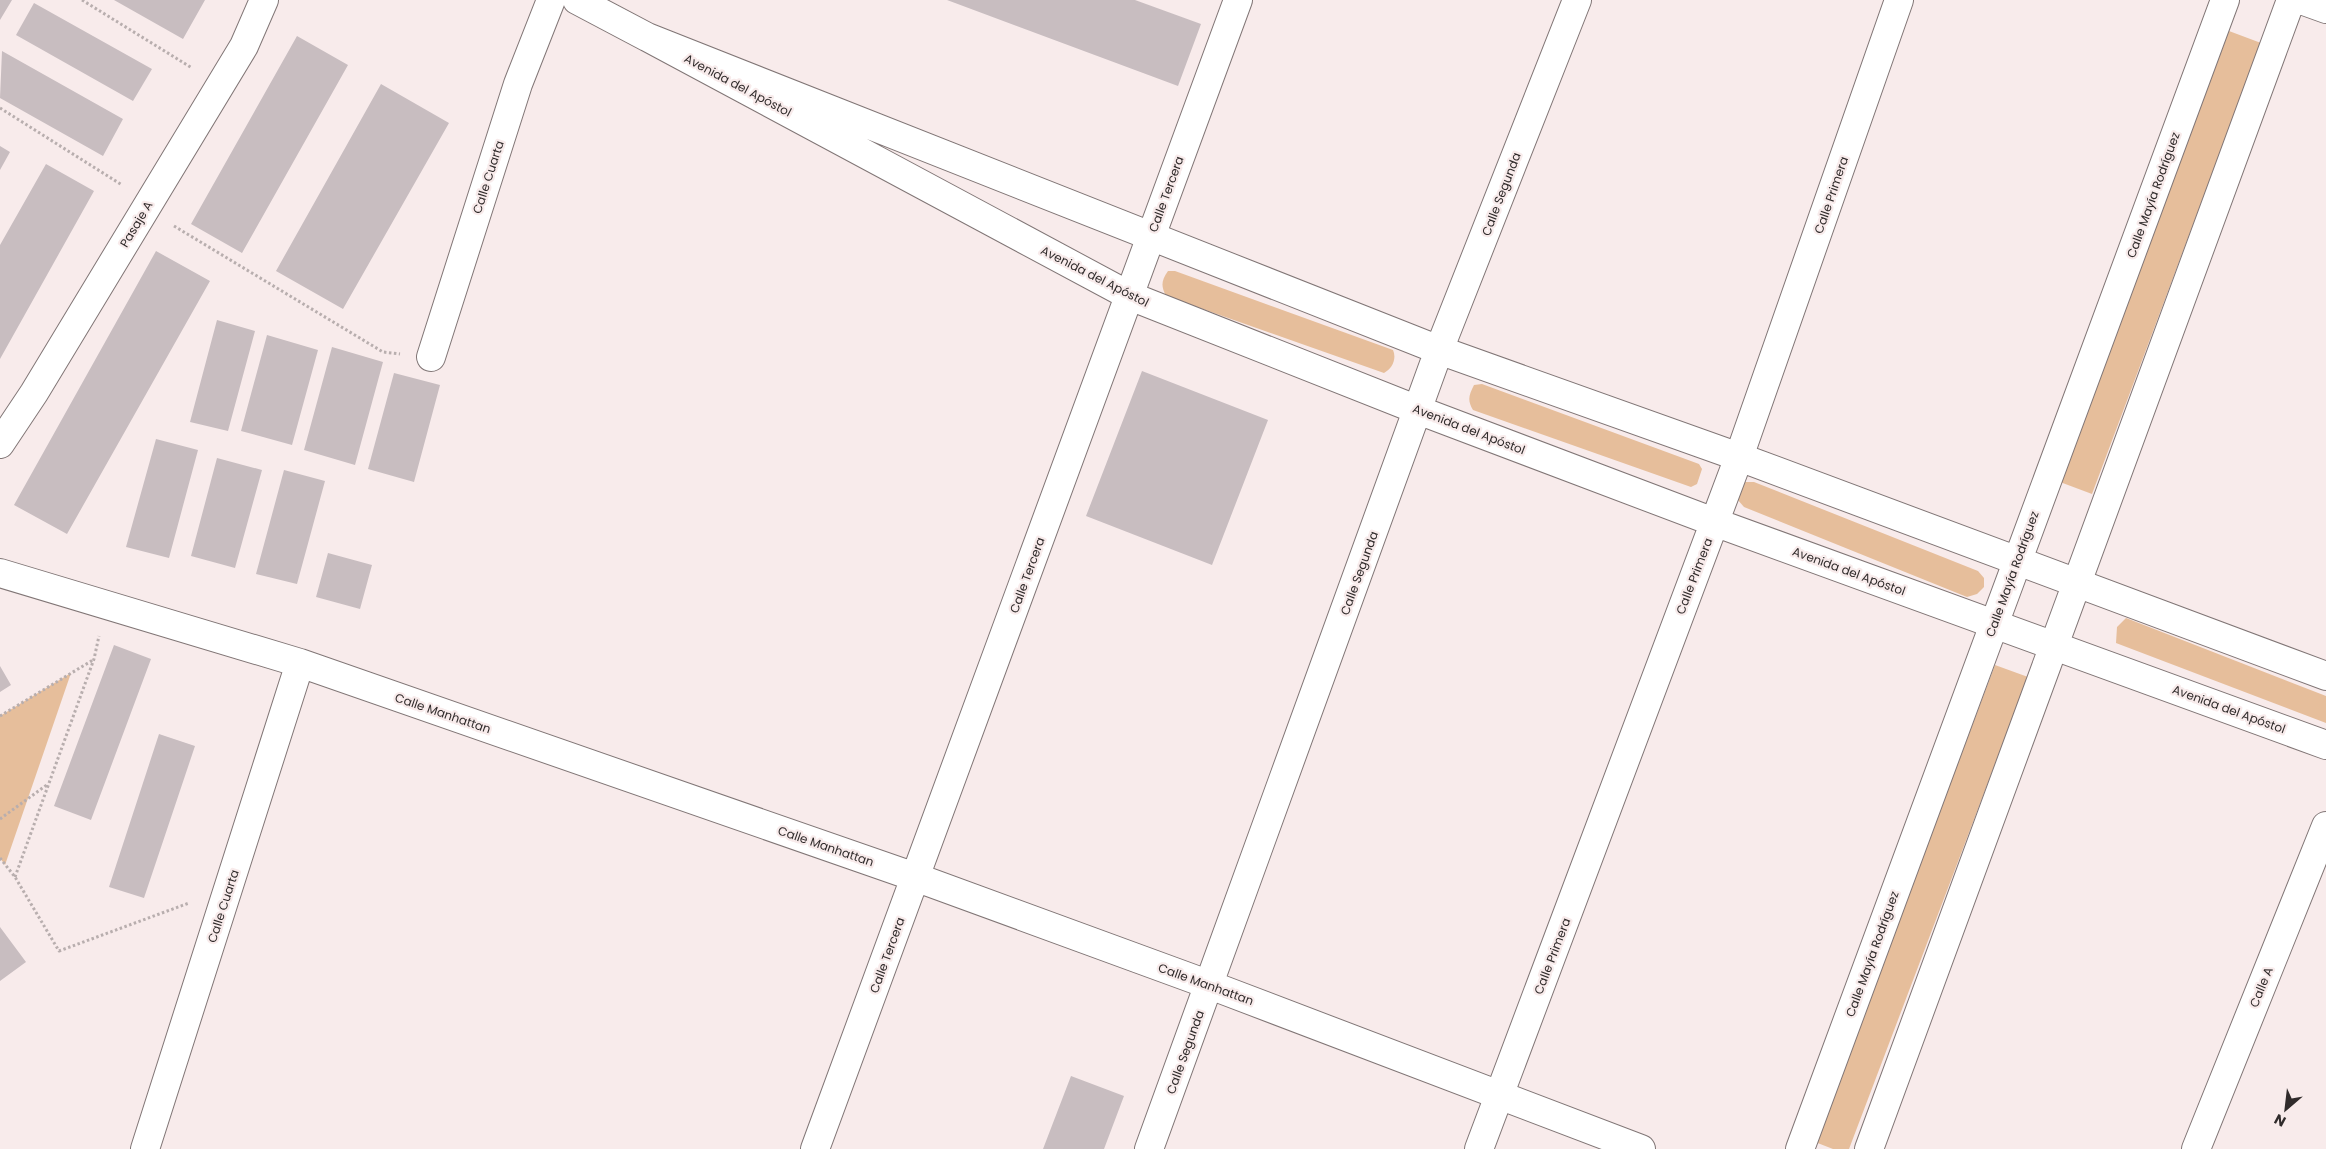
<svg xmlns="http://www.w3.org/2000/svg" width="2326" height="1149" font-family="Poppins,sans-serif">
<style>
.green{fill:#e6be9b}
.building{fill:#c8bdc0}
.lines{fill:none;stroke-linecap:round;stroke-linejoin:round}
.minor-casing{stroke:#817676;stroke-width:30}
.path{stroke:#b8aeae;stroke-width:3;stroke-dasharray:2.5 2.5;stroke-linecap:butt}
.minor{stroke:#fff;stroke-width:28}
.labels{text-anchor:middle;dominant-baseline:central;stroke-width:4.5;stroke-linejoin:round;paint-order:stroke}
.street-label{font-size:12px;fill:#302b2b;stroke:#f8ebeb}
</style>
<rect width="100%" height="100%" fill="#f8ebeb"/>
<path class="green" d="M 2229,31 L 2261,43 L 2092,494 L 2060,482 Z
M 1168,271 L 1175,271 L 1393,350 C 1397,359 1392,369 1384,373 L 1166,296 C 1161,286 1161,281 1168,271 Z
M 1482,384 L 1699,464 L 1702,469 L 1697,484 L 1691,487 L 1473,410 C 1467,400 1469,395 1474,385 Z
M 1744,482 L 1754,482 L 1978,571 L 1984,578 L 1984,587 L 1977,594 L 1967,597 L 1744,507 L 1737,499 Z
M 2126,618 L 2326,696 L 2326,723 L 2116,643 L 2117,627 Z
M 1995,665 L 2028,677 L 1849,1149 L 1833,1149 L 1815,1142 Z
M 71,673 L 5,865 L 0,858 L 0,716 Z"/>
<path class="building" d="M 0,0 L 12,0 L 0,20 Z
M 114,0 L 205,0 L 183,39 Z
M 947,0 L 1135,0 L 1201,24 L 1178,86 Z
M 34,3 L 152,69 L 133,101 L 16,35 Z
M 297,36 L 348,65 L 242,253 L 191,224 Z
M 2,51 L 123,119 L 103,156 L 0,98 Z
M 381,84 L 449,123 L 343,309 L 276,271 Z
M 0,146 L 10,152 L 0,170 Z
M 46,164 L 94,191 L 0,359 L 0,245 Z
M 156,251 L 210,281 L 67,534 L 14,505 Z
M 217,320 L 255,331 L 228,431 L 190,422 Z
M 267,335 L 318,350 L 292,445 L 241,431 Z
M 332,347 L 383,362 L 355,465 L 304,450 Z
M 1142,371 L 1268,420 L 1212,565 L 1086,516 Z
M 394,373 L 440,385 L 414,482 L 368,469 Z
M 156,439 L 198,450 L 169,558 L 126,547 Z
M 217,458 L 262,470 L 235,568 L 191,556 Z
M 284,470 L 325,481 L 297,584 L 256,574 Z
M 328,553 L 372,565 L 360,609 L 316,597 Z
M 114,645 L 151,659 L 91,820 L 54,806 Z
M 0,666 L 11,685 L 0,692 Z
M 159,734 L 195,746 L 144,898 L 109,887 Z
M 0,927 L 26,962 L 0,981 Z
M 1071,1076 L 1124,1096 L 1104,1149 L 1043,1149 Z"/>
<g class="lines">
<g class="minor-casing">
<path id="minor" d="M 577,0 L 647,37
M 2301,0 L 2326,9
M 431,357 L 518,84 L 551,0
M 0,444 L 34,393 L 244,46 L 264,0
M 0,573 L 300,663 L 915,877 L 1210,985 L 1641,1149
M 2326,676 L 1739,457 L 1439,350 L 647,37 L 1130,296 L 1418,410 L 1714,522 L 2326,745
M 145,1149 L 300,663
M 815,1149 L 1238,0
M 1149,1149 L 1439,350 L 1577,0
M 1479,1149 L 1739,457 L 1899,0
M 1800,1149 L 2225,0
M 1869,1149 L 2291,0
M 2196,1149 L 2326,826"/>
</g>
<path class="path" d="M 82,0 L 192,68
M 0,108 L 122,185
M 174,226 L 383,352 L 400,354
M 0,716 L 93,660
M 0,819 L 48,784
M 0,858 L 15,877 L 59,951 L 189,903
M 15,877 L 94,659 L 99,636"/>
<use href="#minor" class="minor"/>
</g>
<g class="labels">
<g class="street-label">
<text transform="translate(738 85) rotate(28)">Avenida del Apóstol</text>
<text transform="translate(488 177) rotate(-72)">Calle Cuarta</text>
<text transform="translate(1166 194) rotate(-70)">Calle Tercera</text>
<text transform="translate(1501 194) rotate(-69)">Calle Segunda</text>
<text transform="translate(1831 195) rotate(-71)">Calle Primera</text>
<text transform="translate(2153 195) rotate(-70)">Calle Mayía Rodríguez</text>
<text transform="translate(136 224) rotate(-59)">Pasaje A</text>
<text transform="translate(1095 276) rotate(27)">Avenida del Apóstol</text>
<text transform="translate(1469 429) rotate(21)">Avenida del Apóstol</text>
<text transform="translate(1849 571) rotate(20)">Avenida del Apóstol</text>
<text transform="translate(1359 573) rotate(-70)">Calle Segunda</text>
<text transform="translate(2012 574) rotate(-70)">Calle Mayía Rodríguez</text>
<text transform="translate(1027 575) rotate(-70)">Calle Tercera</text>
<text transform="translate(1694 576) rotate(-69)">Calle Primera</text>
<text transform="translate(2229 709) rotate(20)">Avenida del Apóstol</text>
<text transform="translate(443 713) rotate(19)">Calle Manhattan</text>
<text transform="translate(826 846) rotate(19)">Calle Manhattan</text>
<text transform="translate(223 906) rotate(-72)">Calle Cuarta</text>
<text transform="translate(1872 954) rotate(-70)">Calle Mayía Rodríguez</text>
<text transform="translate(887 955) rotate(-70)">Calle Tercera</text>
<text transform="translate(1552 956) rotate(-69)">Calle Primera</text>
<text transform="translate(1206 984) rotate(20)">Calle Manhattan</text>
<text transform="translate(2261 987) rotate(-68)">Calle A</text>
<text transform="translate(1185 1052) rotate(-70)">Calle Segunda</text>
</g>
</g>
<g transform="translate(2286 1109) rotate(208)" stroke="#f8ebeb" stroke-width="4" paint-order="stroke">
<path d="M0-4L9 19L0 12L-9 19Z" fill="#302b2b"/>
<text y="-8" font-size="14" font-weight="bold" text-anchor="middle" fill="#302b2b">N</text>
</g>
</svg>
